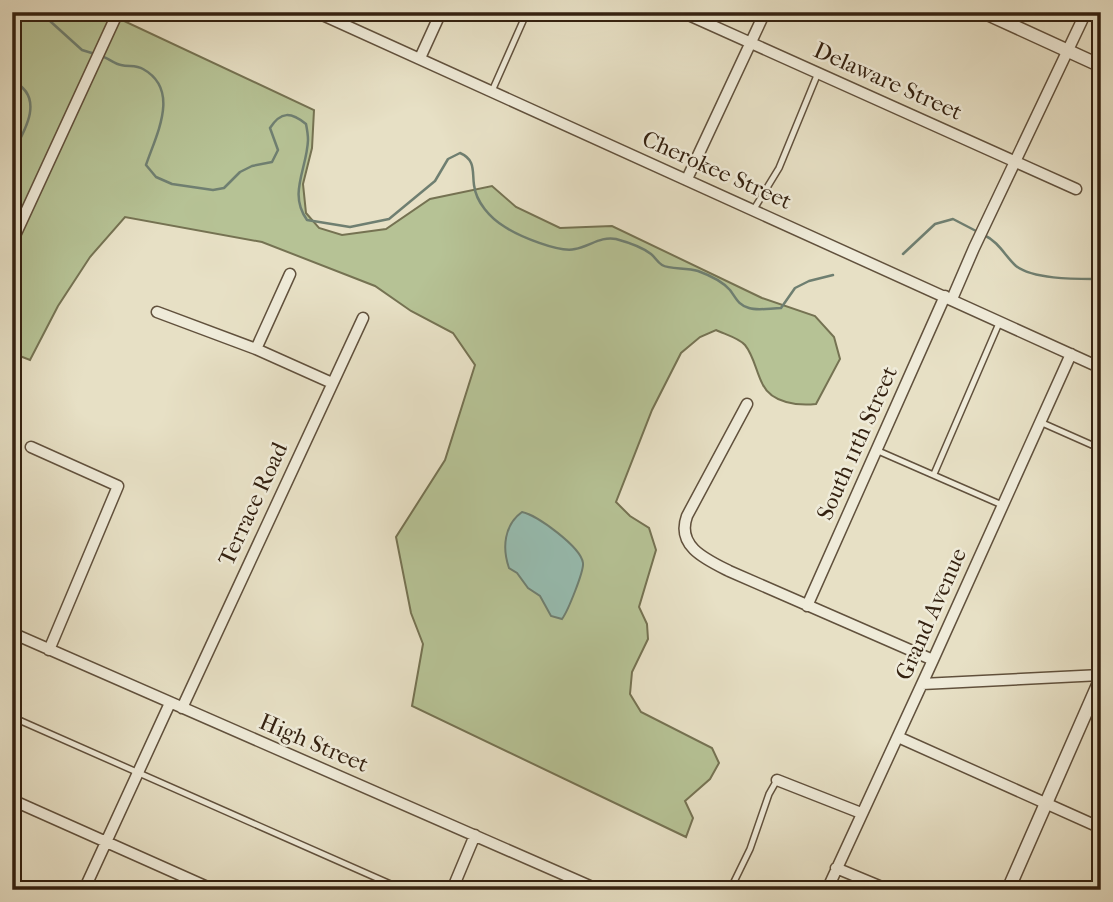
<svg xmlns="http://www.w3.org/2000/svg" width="1113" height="902" font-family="'IM FELL French Canon',serif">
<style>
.green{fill:#b6c295;stroke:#757252;stroke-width:2}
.water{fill:#97bdb1;stroke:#6f7f71;stroke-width:2}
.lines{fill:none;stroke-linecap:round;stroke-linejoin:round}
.stream{stroke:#6f7f71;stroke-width:2.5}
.service-casing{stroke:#61513d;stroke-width:8}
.minor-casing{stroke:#61513d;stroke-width:13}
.tertiary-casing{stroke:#61513d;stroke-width:15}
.service{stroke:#efebd9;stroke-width:5}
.minor{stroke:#efebd9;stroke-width:10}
.tertiary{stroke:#efebd9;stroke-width:12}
.labels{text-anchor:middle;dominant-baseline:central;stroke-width:5;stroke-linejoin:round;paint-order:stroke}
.street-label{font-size:23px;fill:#342110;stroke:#efebd9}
</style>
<rect width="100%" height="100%" fill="#e7e0c5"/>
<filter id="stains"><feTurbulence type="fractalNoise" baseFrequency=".00286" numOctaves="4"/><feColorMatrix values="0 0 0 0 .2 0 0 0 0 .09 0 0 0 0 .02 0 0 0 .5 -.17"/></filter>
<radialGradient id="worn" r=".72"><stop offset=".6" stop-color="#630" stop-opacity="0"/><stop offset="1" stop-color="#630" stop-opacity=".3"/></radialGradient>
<path class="green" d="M 12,12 L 105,12 L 314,110 L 312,148 L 303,184 L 306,213 L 319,228 L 342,235 L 386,229 L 430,199 L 492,186 L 516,207 L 560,228 L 612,226 L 762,298 L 815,316 L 834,337 L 840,359 L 816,404 C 798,406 772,403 763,385 C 756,372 754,356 745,345 C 739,338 724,334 716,330 L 700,337 L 681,353 L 652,410 L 616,502 L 630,516 L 649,528 L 656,550 L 639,607 L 647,624 L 648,639 L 632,672 L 630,694 L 641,712 L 712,748 L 719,763 L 710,779 L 685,801 L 693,818 L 686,837 L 412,706 L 423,644 L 411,613 L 396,537 L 445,460 L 475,365 L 453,333 L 411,311 L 375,286 L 262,242 L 125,217 L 90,257 L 58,306 L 30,360 L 12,353 Z"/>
<path class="water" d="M 522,512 C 537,515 581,547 583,563 C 584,571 568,611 562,619 L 551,616 L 540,596 L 528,588 L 517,573 L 509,568 C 502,548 504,525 522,512 Z"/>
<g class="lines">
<path class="stream" d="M 40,12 L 82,50 L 95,54
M 101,56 C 108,58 115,64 121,65 C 129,67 136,65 143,69 C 181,90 156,135 146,165 L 156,177 L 172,184 L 213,190 L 224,188 L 240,172 L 252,166 L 272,162 L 278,150 L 270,128 C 281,111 291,112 306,124 C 307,129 308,135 308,140 C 307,169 288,194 307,220 L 350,227 L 389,219 L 435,181 L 448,159 L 460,153 C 476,160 472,171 474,185 C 476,202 490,218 505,227 C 519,236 559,253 575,249 C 590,246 601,236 616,239 C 627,242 642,247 651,254 C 655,257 657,262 662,265 C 670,270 686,267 698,271 C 709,275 722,281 730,290 C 736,298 738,305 749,308 C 758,311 771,308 781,308 L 795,288 L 809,281 L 833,275
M 12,81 C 46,96 25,131 12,154
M 984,235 C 999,242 1005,256 1016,266 C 1033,279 1073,279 1093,279 L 1101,283
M 903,254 L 935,224 L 953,219 L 978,232"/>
<g class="service-casing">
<path id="service" d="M 492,91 L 527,12
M 754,209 L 779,168 L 818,73
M 1040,422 L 1101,449
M 876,450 L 1002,505
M 934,474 L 1000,321
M 12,717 L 404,890
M 12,884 L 25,890
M 730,890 L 750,849 L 769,794 L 777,780
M 1095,890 L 1101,876"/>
</g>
<g class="minor-casing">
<path id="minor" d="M 316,12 L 1101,368
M 682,12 L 1076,189
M 420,58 L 441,12
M 687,179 L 765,12
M 12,242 L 118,12
M 952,299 L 974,248 L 1086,12
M 157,312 L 256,349 L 332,383
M 256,349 L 290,274
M 747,404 L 687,516 C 676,546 705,559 729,571 L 933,660
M 31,447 L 118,486 L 49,650
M 807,606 L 945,296
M 12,633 L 599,890
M 922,684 L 1101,675
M 182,708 L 363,318
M 898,737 L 1101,828
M 777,780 L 861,813
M 12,800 L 214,890
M 836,868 L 889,890
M 84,890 L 170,703
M 452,890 L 475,835
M 827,890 L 933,660 L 1071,354"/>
</g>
<g class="tertiary-casing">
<path id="tertiary" d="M 983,12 L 1101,66
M 1008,890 L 1101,678"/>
</g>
<use href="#service" class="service"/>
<use href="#minor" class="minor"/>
<use href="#tertiary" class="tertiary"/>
</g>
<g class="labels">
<g class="street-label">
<text transform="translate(888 81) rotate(24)">Delaware Street</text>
<text transform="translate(717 170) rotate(24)">Cherokee Street</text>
<text transform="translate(857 443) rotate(-66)">South 11th Street</text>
<text transform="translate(253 504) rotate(-65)">Terrace Road</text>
<text transform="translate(931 614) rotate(-66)">Grand Avenue</text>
<text transform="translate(314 743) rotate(23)">High Street</text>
</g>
</g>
<rect width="1113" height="902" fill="none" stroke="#e7e0c5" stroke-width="42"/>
<rect x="14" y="14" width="1085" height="874" fill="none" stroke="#342110" stroke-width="3.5"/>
<rect x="21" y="21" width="1071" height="860" fill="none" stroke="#342110" stroke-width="2"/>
<rect width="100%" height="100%" filter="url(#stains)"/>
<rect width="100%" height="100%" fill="url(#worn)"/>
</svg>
